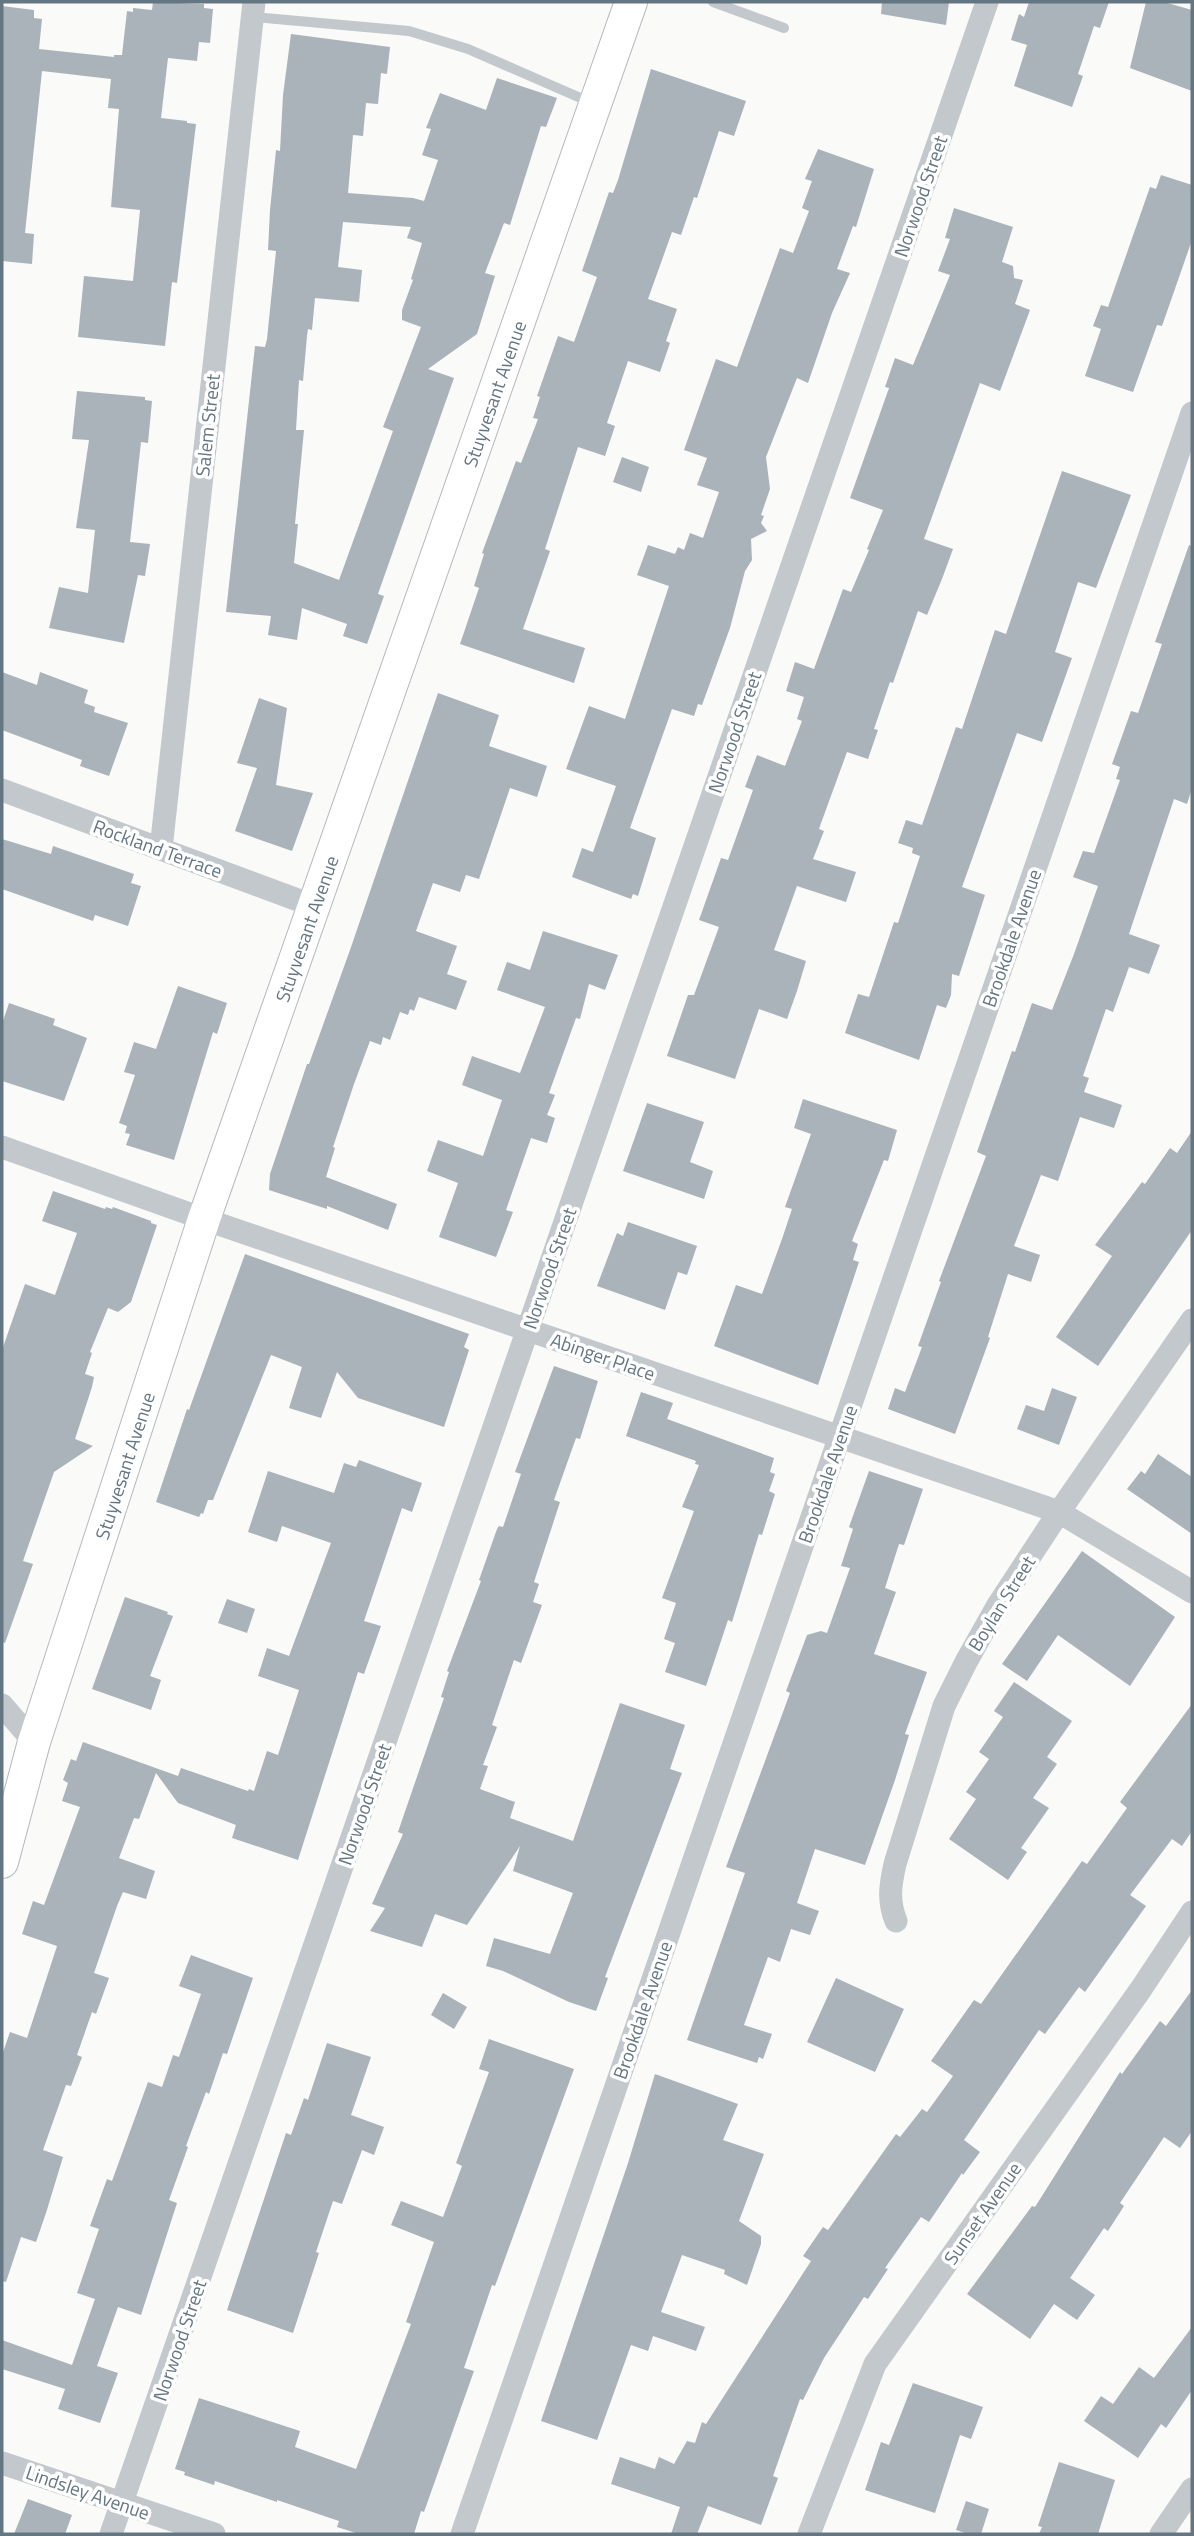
<svg xmlns="http://www.w3.org/2000/svg" width="1194" height="2536" font-family="'Titillium Web',sans-serif">
<style>
.building{fill:#aab3b9;fill-rule:evenodd}
.lines{fill:none;stroke-linecap:round;stroke-linejoin:round}
.secondary-casing{stroke:#b3babf;stroke-width:34}
.service{stroke:#c3c8cc;stroke-width:10}
.minor{stroke:#c3c8cc;stroke-width:23}
.secondary{stroke:#fff;stroke-width:32}
.labels{text-anchor:middle;dominant-baseline:central;stroke-width:7;stroke-linejoin:round;paint-order:stroke}
.street-label{font-size:19px;fill:#657683;stroke:#fff}
</style>
<rect width="100%" height="100%" fill="#fafaf8"/>
<path class="building" d="M 153,2 L 204,4 L 204,8 L 213,9 L 210,43 L 199,42 L 197,61 L 168,58 L 161,118 L 187,121 L 187,123 L 196,124 L 177,283 L 172,282 L 165,346 L 78,337 L 84,276 L 133,281 L 140,210 L 111,207 L 119,109 L 108,108 L 111,79 L 42,71 L 25,233 L 34,234 L 32,264 L 2,261 L 2,6 L 34,10 L 34,18 L 42,19 L 39,49 L 114,57 L 114,55 L 122,55 L 127,11 L 133,12 L 133,8 L 152,10 Z
M 882,2 L 949,2 L 946,25 L 881,14 Z
M 1029,2 L 1109,2 L 1100,28 L 1094,26 L 1078,74 L 1083,76 L 1072,107 L 1014,86 L 1027,45 L 1011,40 L 1019,14 L 1024,17 Z
M 1146,2 L 1164,2 L 1192,10 L 1192,91 L 1130,68 Z
M 291,34 L 390,47 L 387,74 L 381,73 L 378,104 L 366,103 L 363,136 L 353,135 L 348,193 L 413,198 L 424,201 L 438,160 L 422,155 L 431,129 L 426,128 L 440,93 L 486,110 L 497,78 L 557,98 L 546,127 L 541,126 L 510,225 L 504,223 L 485,273 L 495,276 L 477,334 L 428,369 L 454,378 L 378,594 L 384,596 L 367,644 L 343,636 L 347,624 L 302,608 L 297,640 L 268,635 L 271,616 L 226,612 L 255,346 L 265,347 L 267,339 L 276,251 L 268,250 L 270,210 L 276,150 L 280,151 L 283,95 ZM 343,222 L 411,227 L 407,238 L 422,243 L 411,279 L 413,280 L 402,310 L 402,320 L 421,327 L 383,427 L 393,431 L 339,580 L 294,563 L 298,524 L 295,524 L 304,430 L 296,430 L 299,380 L 303,381 L 307,336 L 308,329 L 312,330 L 315,298 L 359,302 L 362,270 L 338,267 Z
M 651,69 L 746,101 L 734,136 L 719,131 L 697,198 L 694,197 L 681,235 L 672,232 L 648,299 L 677,309 L 666,341 L 670,343 L 660,372 L 628,361 L 607,423 L 615,426 L 605,456 L 578,447 L 545,549 L 550,551 L 523,629 L 585,648 L 574,683 L 460,644 L 479,588 L 474,586 L 484,554 L 482,553 L 516,461 L 521,463 L 538,419 L 533,418 L 540,397 L 537,396 L 558,336 L 574,342 L 597,277 L 582,271 L 609,192 L 613,193 L 618,180 Z
M 818,149 L 874,169 L 856,227 L 853,226 L 837,269 L 850,273 L 832,313 L 808,383 L 797,378 L 766,457 L 770,489 L 761,515 L 764,516 L 761,523 L 767,531 L 751,539 L 752,560 L 745,571 L 730,628 L 702,705 L 698,704 L 694,716 L 672,709 L 651,768 L 630,828 L 656,838 L 638,896 L 633,894 L 631,899 L 572,877 L 582,848 L 593,852 L 616,786 L 566,769 L 589,706 L 625,719 L 669,586 L 637,575 L 648,545 L 675,554 L 678,547 L 684,550 L 690,533 L 703,538 L 719,492 L 697,485 L 707,458 L 684,450 L 716,359 L 737,367 L 780,248 L 793,253 L 809,211 L 802,208 L 812,181 L 805,179 Z
M 1161,175 L 1192,185 L 1192,240 L 1162,326 L 1157,325 L 1133,392 L 1085,376 L 1101,329 L 1093,326 L 1101,305 L 1108,307 L 1150,187 L 1156,189 Z
M 954,208 L 1013,227 L 1002,262 L 1013,266 L 1014,278 L 1023,280 L 1015,304 L 1030,310 L 1000,391 L 980,383 L 924,539 L 953,549 L 942,579 L 927,615 L 918,611 L 893,683 L 890,682 L 874,729 L 878,730 L 868,759 L 847,752 L 820,826 L 819,829 L 824,831 L 813,859 L 856,872 L 846,902 L 797,886 L 774,950 L 806,961 L 797,991 L 787,1019 L 759,1009 L 735,1079 L 667,1056 L 688,995 L 694,995 L 719,927 L 699,920 L 721,858 L 728,860 L 753,790 L 745,787 L 757,755 L 785,766 L 802,721 L 797,719 L 804,697 L 786,691 L 795,662 L 814,669 L 843,589 L 851,592 L 869,550 L 867,549 L 883,510 L 850,498 L 889,388 L 885,387 L 895,358 L 913,365 L 950,275 L 938,271 L 950,239 L 945,238 Z
M 77,391 L 145,397 L 145,400 L 152,401 L 148,443 L 141,442 L 130,542 L 150,544 L 145,576 L 138,575 L 124,643 L 49,628 L 59,587 L 88,593 L 95,530 L 76,528 L 89,440 L 72,439 Z
M 622,457 L 649,467 L 641,492 L 613,482 Z
M 1062,471 L 1131,495 L 1096,588 L 1078,582 L 1055,652 L 1072,658 L 1042,742 L 1017,733 L 962,887 L 985,895 L 959,976 L 952,974 L 951,995 L 946,1008 L 937,1005 L 919,1060 L 845,1033 L 858,994 L 869,997 L 894,922 L 898,923 L 920,856 L 912,853 L 913,848 L 898,843 L 906,820 L 922,825 L 956,727 L 962,729 L 995,630 L 1006,634 Z
M 1189,545 L 1192,546 L 1192,788 L 1187,804 L 1174,799 L 1129,934 L 1160,945 L 1149,974 L 1129,967 L 1113,1012 L 1106,1009 L 1083,1076 L 1089,1078 L 1084,1092 L 1122,1105 L 1114,1128 L 1080,1117 L 1058,1181 L 1041,1175 L 1014,1246 L 1040,1255 L 1031,1282 L 1008,1274 L 988,1337 L 990,1338 L 955,1434 L 888,1409 L 895,1388 L 905,1392 L 922,1347 L 918,1346 L 941,1282 L 939,1281 L 986,1156 L 977,1152 L 1012,1051 L 1015,1052 L 1032,1003 L 1052,1010 L 1074,954 L 1098,886 L 1073,877 L 1083,851 L 1094,853 L 1120,780 L 1116,779 L 1120,767 L 1112,764 L 1131,711 L 1138,713 L 1162,644 L 1155,642 Z
M 2,672 L 37,685 L 40,672 L 88,690 L 84,703 L 95,707 L 94,712 L 128,723 L 109,776 L 80,766 L 82,760 L 2,730 Z
M 438,693 L 499,715 L 489,746 L 547,766 L 537,797 L 510,788 L 479,879 L 466,875 L 460,892 L 433,883 L 416,931 L 457,946 L 447,974 L 467,981 L 456,1010 L 419,997 L 414,1011 L 410,1009 L 408,1015 L 400,1012 L 390,1040 L 383,1037 L 381,1045 L 370,1041 L 354,1084 L 333,1147 L 335,1148 L 326,1177 L 397,1204 L 388,1230 L 327,1206 L 327,1209 L 269,1190 L 270,1174 L 307,1064 L 309,1064 L 350,950 Z
M 259,698 L 287,708 L 276,785 L 313,793 L 292,851 L 235,831 L 257,768 L 237,763 Z
M 2,839 L 51,854 L 53,846 L 134,874 L 131,883 L 141,886 L 128,926 L 95,915 L 93,921 L 2,889 Z
M 543,931 L 618,955 L 605,990 L 589,984 L 580,1019 L 576,1018 L 549,1093 L 555,1095 L 547,1115 L 555,1118 L 547,1143 L 531,1138 L 506,1210 L 513,1212 L 496,1257 L 439,1237 L 458,1183 L 427,1171 L 438,1140 L 483,1156 L 502,1100 L 462,1085 L 472,1056 L 520,1073 L 545,1007 L 497,990 L 507,962 L 530,970 Z
M 178,986 L 227,1003 L 217,1034 L 213,1032 L 174,1160 L 126,1145 L 130,1134 L 125,1133 L 127,1126 L 119,1123 L 135,1075 L 124,1072 L 134,1042 L 156,1049 Z
M 9,1003 L 55,1019 L 53,1025 L 87,1038 L 64,1101 L 2,1081 L 2,1024 Z
M 803,1099 L 897,1130 L 888,1161 L 884,1160 L 852,1241 L 858,1244 L 853,1260 L 859,1262 L 818,1385 L 714,1346 L 736,1285 L 762,1294 L 782,1239 L 792,1209 L 785,1207 L 811,1134 L 794,1128 Z
M 647,1103 L 704,1122 L 690,1162 L 713,1171 L 704,1199 L 623,1171 Z
M 1192,1131 L 1192,1230 L 1098,1366 L 1056,1337 L 1112,1256 L 1095,1245 L 1142,1182 L 1145,1184 L 1170,1148 L 1177,1153 Z
M 53,1191 L 105,1209 L 106,1207 L 112,1209 L 113,1207 L 151,1221 L 151,1223 L 157,1225 L 131,1302 L 118,1312 L 108,1308 L 90,1352 L 92,1353 L 85,1374 L 94,1377 L 92,1387 L 75,1439 L 93,1446 L 54,1472 L 23,1561 L 33,1564 L 5,1643 L 2,1642 L 2,1350 L 25,1284 L 55,1295 L 77,1233 L 42,1221 Z
M 628,1222 L 697,1246 L 687,1275 L 678,1272 L 665,1310 L 597,1286 L 617,1233 L 623,1236 Z
M 245,1254 L 469,1334 L 464,1347 L 469,1350 L 444,1427 L 358,1398 L 337,1372 L 321,1418 L 289,1408 L 302,1367 L 271,1355 L 213,1500 L 208,1500 L 203,1514 L 201,1513 L 199,1517 L 156,1502 L 187,1409 L 189,1410 Z
M 554,1366 L 598,1381 L 580,1439 L 576,1438 L 554,1500 L 560,1502 L 534,1582 L 539,1584 L 533,1602 L 542,1605 L 521,1663 L 514,1660 L 492,1725 L 497,1727 L 483,1765 L 488,1766 L 480,1789 L 515,1802 L 510,1818 L 573,1841 L 620,1703 L 685,1725 L 670,1769 L 682,1773 L 605,1977 L 608,1978 L 596,2011 L 569,2002 L 503,1971 L 486,1966 L 494,1938 L 550,1954 L 573,1893 L 513,1871 L 520,1846 L 467,1925 L 435,1914 L 422,1947 L 370,1931 L 385,1908 L 372,1904 L 403,1834 L 398,1832 L 444,1698 L 441,1697 L 449,1672 L 447,1671 L 481,1581 L 479,1580 L 497,1529 L 499,1526 L 503,1527 L 521,1474 L 515,1472 Z
M 1052,1388 L 1077,1397 L 1059,1445 L 1017,1429 L 1026,1405 L 1044,1411 Z
M 641,1392 L 673,1403 L 667,1419 L 774,1458 L 770,1472 L 775,1474 L 769,1491 L 775,1494 L 762,1535 L 759,1534 L 732,1622 L 728,1620 L 706,1686 L 665,1672 L 675,1643 L 664,1639 L 676,1603 L 662,1598 L 694,1511 L 682,1507 L 699,1465 L 695,1464 L 696,1461 L 626,1436 Z
M 1158,1454 L 1192,1477 L 1192,1534 L 1127,1489 L 1141,1471 L 1145,1474 Z
M 359,1460 L 422,1483 L 412,1512 L 402,1508 L 364,1621 L 381,1626 L 364,1674 L 358,1672 L 298,1860 L 232,1838 L 236,1825 L 178,1803 L 156,1773 L 139,1819 L 134,1818 L 119,1858 L 155,1871 L 146,1899 L 123,1892 L 117,1906 L 94,1973 L 109,1978 L 96,2014 L 92,2012 L 77,2055 L 82,2057 L 71,2086 L 66,2085 L 43,2150 L 63,2157 L 46,2213 L 36,2242 L 21,2237 L 6,2282 L 2,2281 L 2,2055 L 10,2032 L 27,2038 L 57,1946 L 22,1934 L 33,1901 L 44,1905 L 80,1807 L 62,1801 L 68,1783 L 63,1780 L 71,1759 L 76,1761 L 83,1742 L 178,1776 L 181,1768 L 248,1791 L 249,1789 L 254,1791 L 267,1751 L 278,1755 L 299,1690 L 258,1676 L 267,1648 L 289,1656 L 331,1543 L 282,1526 L 277,1542 L 248,1532 L 268,1471 L 334,1493 L 344,1463 L 356,1467 Z
M 869,1471 L 923,1489 L 904,1545 L 899,1544 L 885,1588 L 896,1592 L 874,1654 L 927,1672 L 905,1734 L 909,1735 L 895,1780 L 865,1865 L 815,1849 L 797,1903 L 819,1911 L 810,1935 L 791,1929 L 780,1962 L 768,1957 L 744,2025 L 772,2034 L 763,2059 L 759,2057 L 757,2063 L 687,2040 L 745,1873 L 726,1867 L 790,1693 L 786,1691 L 807,1635 L 821,1631 L 827,1633 L 850,1568 L 841,1566 L 853,1529 L 849,1527 Z
M 1082,1551 L 1175,1617 L 1130,1686 L 1058,1635 L 1027,1681 L 1002,1664 Z
M 125,1597 L 168,1612 L 167,1614 L 173,1616 L 150,1676 L 161,1680 L 151,1710 L 92,1689 Z
M 227,1599 L 255,1609 L 247,1633 L 218,1623 Z
M 1014,1682 L 1072,1721 L 1047,1757 L 1057,1764 L 1033,1798 L 1049,1808 L 1021,1848 L 1027,1852 L 1008,1880 L 949,1839 L 976,1799 L 966,1792 L 989,1759 L 979,1752 L 1003,1717 L 994,1711 Z
M 1192,1704 L 1192,1831 L 1182,1846 L 1172,1839 L 1130,1895 L 1146,1906 L 1085,1992 L 1079,1987 L 1045,2034 L 1039,2030 L 964,2140 L 980,2152 L 963,2175 L 962,2173 L 929,2222 L 921,2217 L 885,2268 L 888,2269 L 868,2299 L 864,2297 L 824,2358 L 803,2400 L 800,2399 L 773,2476 L 778,2478 L 761,2525 L 708,2506 L 697,2534 L 671,2534 L 680,2507 L 611,2484 L 620,2457 L 655,2469 L 659,2457 L 674,2464 L 687,2441 L 695,2443 L 702,2422 L 706,2424 L 811,2261 L 803,2256 L 823,2227 L 828,2230 L 896,2134 L 900,2137 L 922,2109 L 927,2112 L 953,2076 L 931,2061 L 974,2000 L 981,2004 L 1082,1861 L 1087,1864 L 1127,1808 L 1120,1802 Z
M 191,1955 L 253,1978 L 227,2054 L 223,2053 L 209,2094 L 206,2092 L 186,2146 L 188,2147 L 169,2200 L 177,2203 L 141,2315 L 118,2307 L 97,2366 L 118,2373 L 100,2423 L 58,2409 L 65,2389 L 2,2369 L 2,2340 L 72,2365 L 95,2299 L 77,2293 L 99,2229 L 90,2226 L 107,2179 L 112,2181 L 148,2082 L 162,2087 L 173,2055 L 179,2057 L 201,1994 L 179,1986 Z
M 836,1978 L 904,2009 L 875,2072 L 807,2042 Z
M 1192,1990 L 1192,2131 L 1180,2148 L 1164,2137 L 1120,2203 L 1124,2206 L 1108,2231 L 1104,2228 L 1070,2278 L 1095,2295 L 1077,2320 L 1054,2304 L 1030,2339 L 967,2294 L 1032,2206 L 1035,2207 L 1120,2072 L 1122,2074 L 1160,2021 L 1166,2026 Z
M 443,1993 L 467,2007 L 454,2029 L 431,2015 Z
M 489,2039 L 574,2069 L 495,2286 L 492,2285 L 464,2368 L 474,2371 L 424,2512 L 421,2511 L 414,2534 L 359,2534 L 337,2527 L 339,2521 L 277,2500 L 277,2502 L 215,2481 L 214,2485 L 184,2475 L 185,2472 L 175,2469 L 199,2398 L 300,2431 L 295,2447 L 356,2469 L 411,2324 L 406,2322 L 434,2242 L 391,2225 L 401,2201 L 443,2217 L 462,2166 L 456,2163 L 489,2072 L 479,2069 Z
M 327,2043 L 371,2057 L 351,2115 L 384,2127 L 374,2155 L 362,2150 L 342,2204 L 333,2201 L 316,2252 L 319,2253 L 293,2333 L 227,2310 L 286,2133 L 291,2135 L 304,2098 L 308,2100 Z
M 655,2074 L 738,2104 L 723,2140 L 764,2154 L 739,2221 L 761,2236 L 761,2244 L 747,2285 L 724,2274 L 725,2270 L 682,2255 L 661,2312 L 705,2327 L 696,2351 L 653,2336 L 648,2351 L 631,2345 L 597,2440 L 541,2421 L 628,2163 Z
M 1192,2327 L 1192,2390 L 1166,2428 L 1161,2424 L 1138,2458 L 1084,2421 L 1101,2396 L 1113,2404 L 1139,2367 L 1154,2378 Z
M 913,2383 L 983,2407 L 971,2439 L 960,2435 L 935,2513 L 865,2490 L 881,2442 L 889,2445 Z
M 1059,2462 L 1115,2480 L 1098,2534 L 1039,2534 L 1042,2527 L 1038,2526 Z
M 28,2499 L 72,2515 L 65,2534 L 14,2534 Z
M 966,2501 L 989,2509 L 981,2534 L 968,2534 L 956,2530 Z"/>
<g class="lines">
<g class="secondary-casing">
<g id="secondary">
<path id="s1" d="M 2,1862 L 34,1742 L 204,1219 L 631,2"/>
</g>
</g>
<path class="service" d="M 713,2 L 784,28
M 253,17 L 409,31 L 468,49 L 592,103"/>
<path class="minor" d="M 2,790 L 314,906
M 161,849 L 254,2
M 2,1147 L 204,1219 L 1059,1512 L 1192,1592
M 2,1705 L 34,1742
M 896,1921 C 888,1901 890,1886 895,1864 L 944,1706 L 966,1662 L 998,1605 L 1059,1512 L 1192,1320
M 2,2463 L 214,2534
M 111,2534 L 987,2
M 462,2534 L 1192,413
M 809,2534 L 875,2364 L 1141,1989 L 1192,1912
M 1161,2534 L 1192,2489"/>
<use href="#secondary" class="secondary"/>
</g>
<g class="labels">
<g class="street-label">
<text transform="translate(920 196) rotate(-71)">Norwood Street</text>
<text stroke="none"><textPath href="#s1" startOffset="1549">Stuyvesant Avenue</textPath></text>
<text transform="translate(207 425) rotate(-84)">Salem Street</text>
<text transform="translate(734 732) rotate(-71)">Norwood Street</text>
<text transform="translate(158 848) rotate(20)">Rockland Terrace</text>
<text stroke="none"><textPath href="#s1" startOffset="982">Stuyvesant Avenue</textPath></text>
<text transform="translate(1011 938) rotate(-71)">Brookdale Avenue</text>
<text transform="translate(549 1268) rotate(-71)">Norwood Street</text>
<text transform="translate(603 1356) rotate(19)">Abinger Place</text>
<text stroke="none"><textPath href="#s1" startOffset="415">Stuyvesant Avenue</textPath></text>
<text transform="translate(827 1474) rotate(-71)">Brookdale Avenue</text>
<text transform="translate(1001 1603) rotate(-58)">Boylan Street</text>
<text transform="translate(364 1804) rotate(-71)">Norwood Street</text>
<text transform="translate(642 2010) rotate(-71)">Brookdale Avenue</text>
<text transform="translate(982 2213) rotate(-55)">Sunset Avenue</text>
<text transform="translate(179 2340) rotate(-71)">Norwood Street</text>
<text transform="translate(88 2492) rotate(19)">Lindsley Avenue</text>
</g>
</g>
<rect width="1194" height="2536" fill="none" stroke="#657683" stroke-width="7"/>
</svg>
